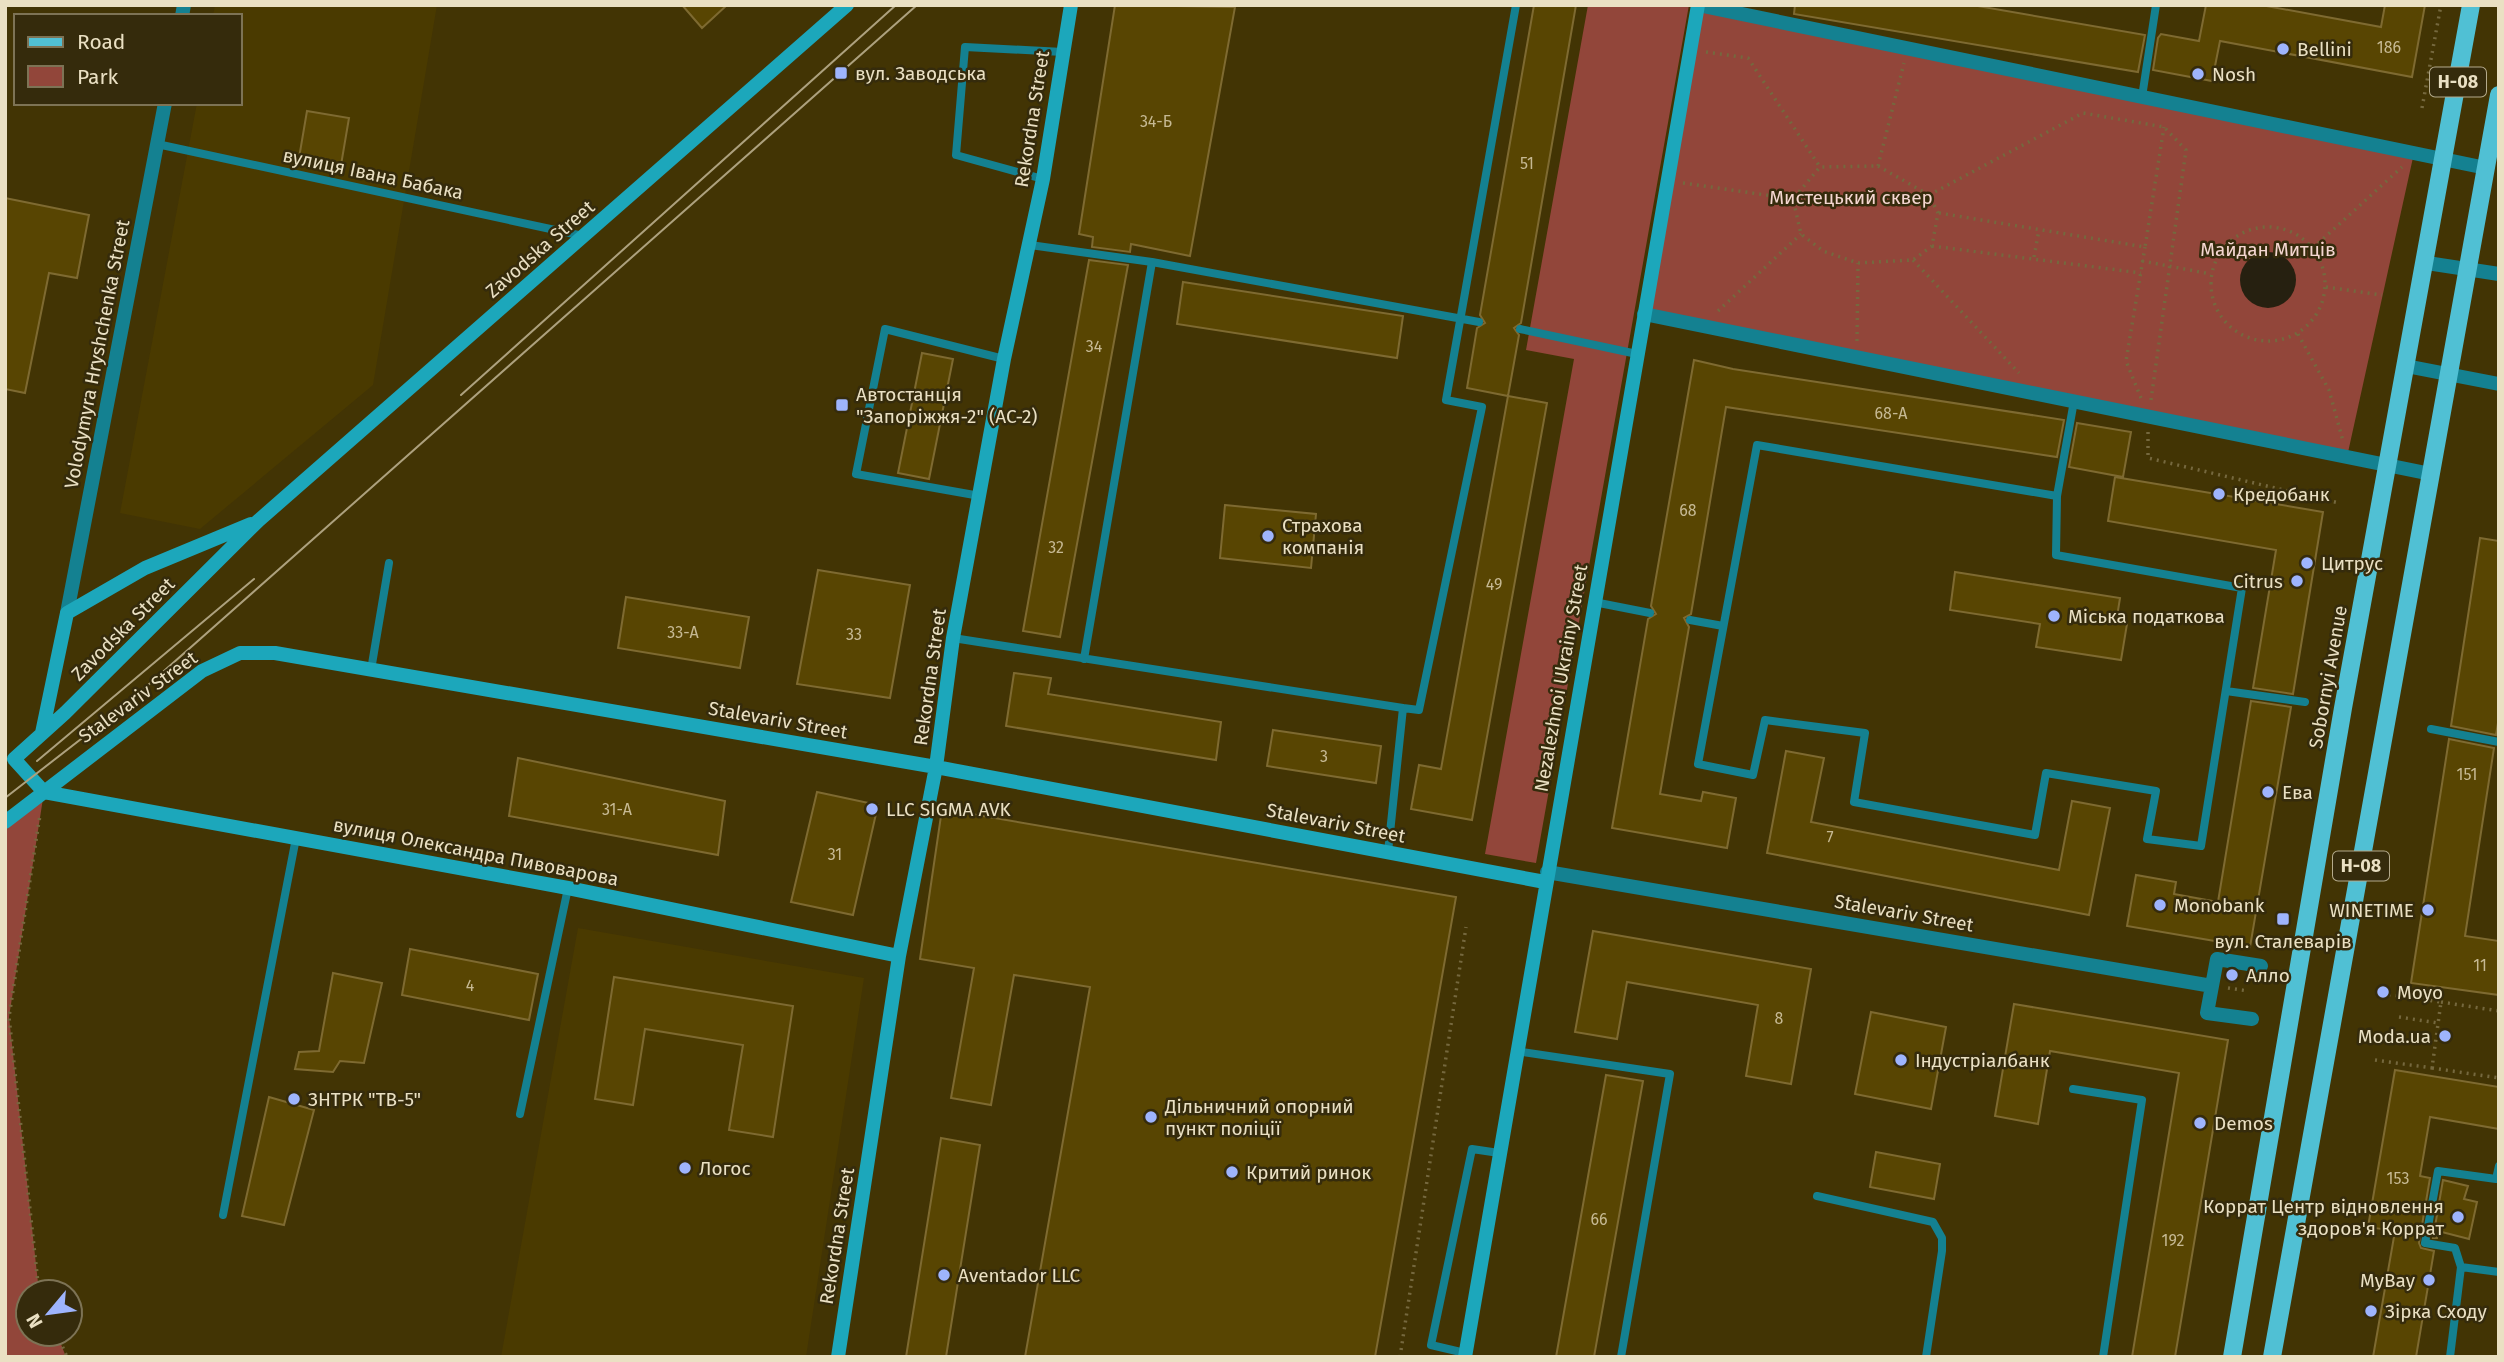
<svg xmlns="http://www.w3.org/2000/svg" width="2504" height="1362" font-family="'Fira Sans',sans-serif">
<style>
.built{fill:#4a3a00}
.green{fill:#92463a}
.water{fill:#262010}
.building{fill:#584502;stroke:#7e6a31;stroke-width:2}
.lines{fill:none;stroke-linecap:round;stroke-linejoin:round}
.path{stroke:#75683e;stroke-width:3.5;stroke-dasharray:2 5;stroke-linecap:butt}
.lane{stroke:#148191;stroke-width:8}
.street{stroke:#148191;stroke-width:14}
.secondary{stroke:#1ca7bb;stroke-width:14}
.primary{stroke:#50c0d4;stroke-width:18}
.tram{stroke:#ada17e;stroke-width:2}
.poi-dot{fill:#9eb4fd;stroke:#352b0c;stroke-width:2.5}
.labels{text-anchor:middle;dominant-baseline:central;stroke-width:5;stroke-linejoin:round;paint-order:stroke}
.number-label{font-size:16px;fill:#c6b993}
.shield{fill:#352b0c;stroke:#b4aa8c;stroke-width:2}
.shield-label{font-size:18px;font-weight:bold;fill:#eae0c3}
.poi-label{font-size:19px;fill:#eae0c3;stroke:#352b0c;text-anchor:start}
.street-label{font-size:19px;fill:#eae0c3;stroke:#352b0c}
.park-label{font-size:19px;fill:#f5d7d1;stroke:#352b0c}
</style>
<rect width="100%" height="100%" fill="#423404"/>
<path class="built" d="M 215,5 L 437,5 L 373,385 L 200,529 L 120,513 L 197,103 L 240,103 L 240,16 L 213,16 Z
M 578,928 L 864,978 L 806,1357 L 501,1357 Z"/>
<path class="green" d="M 1588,5 L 1689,5 L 1536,863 L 1485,854 L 1574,359 L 1526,350 Z
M 1698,5 L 2414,153 L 2347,457 L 1644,314 Z
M 44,792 L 9,1017 L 39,1292 L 28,1292 L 28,1334 L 57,1334 L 66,1357 L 5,1357 L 5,822 Z"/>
<path class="water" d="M2240 280a28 28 0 1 1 56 0a28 28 0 1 1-56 0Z"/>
<path class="building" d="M 682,5 L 727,5 L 702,28 Z
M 1115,5 L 1235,7 L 1190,256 L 1131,244 L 1130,252 L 1092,247 L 1093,237 L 1079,234 Z
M 1534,5 L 1576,5 L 1521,323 L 1514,328 L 1519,335 L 1508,396 L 1467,388 L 1477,328 L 1485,323 L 1480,315 Z
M 1795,5 L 1972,5 L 2145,35 L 2138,72 L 1794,14 Z
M 2206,5 L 2261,5 L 2381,27 L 2385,5 L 2425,5 L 2412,77 L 2220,41 L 2212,81 L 2153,70 L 2158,38 L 2161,34 L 2199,41 Z
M 307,111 L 349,118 L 341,165 L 299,158 Z
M 5,198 L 89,215 L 77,278 L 49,273 L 25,393 L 5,389 Z
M 1089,260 L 1128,265 L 1060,637 L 1023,631 Z
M 1183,282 L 1403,316 L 1397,358 L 1177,324 Z
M 922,353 L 953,359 L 929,479 L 898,473 Z
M 1694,360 L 1733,369 L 2064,420 L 2057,457 L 1726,407 L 1691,614 L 1684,618 L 1689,627 L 1660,794 L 1701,801 L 1703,792 L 1736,798 L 1727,848 L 1612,828 L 1648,619 L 1656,614 L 1651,606 Z
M 1508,396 L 1547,403 L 1472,820 L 1411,809 L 1419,765 L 1441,769 Z
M 2077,423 L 2131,432 L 2123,477 L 2069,467 Z
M 2115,477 L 2323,512 L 2293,694 L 2253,688 L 2276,550 L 2108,521 Z
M 1225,505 L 1316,514 L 1311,568 L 1220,558 Z
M 2480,538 L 2499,541 L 2499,717 L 2496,735 L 2451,726 Z
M 818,570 L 910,585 L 890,698 L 797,684 Z
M 1955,572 L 2120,598 L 2116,623 L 2127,624 L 2121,660 L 2036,647 L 2040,624 L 1950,610 Z
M 626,597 L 749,617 L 740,668 L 618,648 Z
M 1014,673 L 1051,678 L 1048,694 L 1221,722 L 1216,760 L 1006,726 Z
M 2251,701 L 2291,707 L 2250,947 L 2127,926 L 2136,875 L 2176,882 L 2174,894 L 2218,902 Z
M 1273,730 L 1381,746 L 1376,783 L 1267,766 Z
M 2449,739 L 2494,748 L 2465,936 L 2499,941 L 2499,995 L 2411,983 Z
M 1786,751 L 1824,758 L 1811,822 L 2059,870 L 2072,801 L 2110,808 L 2089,915 L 1767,853 Z
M 518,758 L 725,801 L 718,855 L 509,816 Z
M 817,792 L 878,805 L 853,915 L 791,902 Z
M 942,809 L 1456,897 L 1375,1357 L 1025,1357 L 1090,987 L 1014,975 L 991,1105 L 951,1098 L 974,968 L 920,959 Z
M 1593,931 L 1811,969 L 1791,1084 L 1746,1076 L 1758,1005 L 1627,982 L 1617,1039 L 1575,1032 Z
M 410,949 L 538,974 L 529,1020 L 402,995 Z
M 333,973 L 382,983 L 364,1063 L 340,1061 L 333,1072 L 295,1069 L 299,1052 L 319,1051 Z
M 614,977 L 793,1006 L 773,1137 L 729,1130 L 743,1045 L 645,1029 L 633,1105 L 595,1099 Z
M 2014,1004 L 2228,1040 L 2175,1357 L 2132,1357 L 2179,1073 L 2050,1051 L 2038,1124 L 1995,1116 Z
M 1871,1012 L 1946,1027 L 1931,1109 L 1855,1094 Z
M 2395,1070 L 2499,1087 L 2499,1129 L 2430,1117 L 2420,1176 L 2430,1178 L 2419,1243 L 2421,1248 L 2434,1251 L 2416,1357 L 2373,1357 L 2395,1231 L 2368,1227 Z
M 1606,1075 L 1643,1081 L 1594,1357 L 1556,1357 Z
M 269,1097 L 314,1110 L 284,1225 L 242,1216 Z
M 941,1138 L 980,1145 L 946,1357 L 906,1357 Z
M 1876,1152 L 1940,1164 L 1934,1199 L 1870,1187 Z
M 2443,1180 L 2468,1186 L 2464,1199 L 2477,1202 L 2469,1239 L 2438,1231 L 2437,1238 L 2433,1238 Z"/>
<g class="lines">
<path class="path" d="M 1706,52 L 1748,58 L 1820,167
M 2422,108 L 2441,5
M 1878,166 L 1929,195 L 1938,213 L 1932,246 L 1913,260 L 1858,263 L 1823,251 L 1801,234 L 1793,199 L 1820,167 Z
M 1878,166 L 1904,63
M 1683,183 L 1793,199
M 1929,195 L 2083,113 L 2164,127 L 2186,150 L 2151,400
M 1939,213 L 2145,247 L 2164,127
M2211 284a57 57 0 1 1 114 0a57 57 0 1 1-114 0Z
M 1932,246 L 2141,273
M 2313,248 L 2402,167
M 2034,257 L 2039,230
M 1913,260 L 2019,373
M 2142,261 L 2211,274
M 2326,287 L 2382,295
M 1718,311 L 1801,234
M 2298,334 L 2329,390 L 2343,441
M 1857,341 L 1858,263
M 2141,398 L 2126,361 L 2145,247
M 2148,432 L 2148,458 L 2339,503
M 2228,988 L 2248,991
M 2441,1002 L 2499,1011
M 2399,1017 L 2438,1023
M 2375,1060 L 2432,1068 L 2441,1002 L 2386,994
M 2432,1068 L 2499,1078
M 39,1292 L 9,1017 L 40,815
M 57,1334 L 67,1357
M 1400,1357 L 1466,927"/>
<path class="lane" d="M 2142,97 L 2156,5
M 157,144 L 583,236
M 1043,179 L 956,155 L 965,47 L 1063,52
M 1030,245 L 1152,262 L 1479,322
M 1520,329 L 1637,354
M 980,496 L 856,474 L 885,329 L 1004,359
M 2057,496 L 1757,445 L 1698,764 L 1753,775 L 1765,720 L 1865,733 L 1854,802 L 2035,835 L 2046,773 L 2156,791 L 2147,839 L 2201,846 L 2242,588 L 2056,555 L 2057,496 L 2074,401
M 1594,602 L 1650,613
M 1690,620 L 1723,626
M 953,638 L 1403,708
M 1084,659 L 1152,262
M 371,670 L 389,563
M 2226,691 L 2305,702
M 2431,729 L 2499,742
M 1388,852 L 1403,708 L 1419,710 L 1482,407 L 1446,400 L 1516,5
M 1516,1051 L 1670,1074 L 1621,1357
M 2073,1089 L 2142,1100 L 2103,1357
M 520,1114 L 568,888
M 1817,1196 L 1933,1222 L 1942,1238 L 1942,1251 L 1926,1357
M 223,1215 L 296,838
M 2461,1267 L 2499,1272
M 1465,1353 L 1431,1345 L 1472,1149 L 1499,1153
M 2450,1357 L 2461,1267 L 2455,1248 L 2425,1243 L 2438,1171 L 2496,1179 L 2499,1166"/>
<path class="street" d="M 1698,5 L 2486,168
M 182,16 L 184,5
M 2427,263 L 2499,274
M 1644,314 L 2431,474
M 2406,366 L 2499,384
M 67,613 L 165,103
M 1547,872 L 2212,986
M 2252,1019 L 2207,1013 L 2217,959 L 2261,966"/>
<path class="secondary" d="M 42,733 L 67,613 L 145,568 L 251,524
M 44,792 L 14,759 L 65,713 L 258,521 L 847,5
M 44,792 L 568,888 L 899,956
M 5,822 L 202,671 L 240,653 L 275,653 L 936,767 L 1545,882
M 838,1357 L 899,956 L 936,767 L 953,638 L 1004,359 L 1043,179 L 1071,5
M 1465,1357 L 1698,5"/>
<path class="primary" d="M 2232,1357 L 2343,708 L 2471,5
M 2272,1357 L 2499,95"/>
<path class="tram" d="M 461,395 L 896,5
M 37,761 L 254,579
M 5,798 L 130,701 L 917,5"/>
</g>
<g class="poi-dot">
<circle cx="2283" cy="49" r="7"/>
<rect x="834" y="66" width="14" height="14" rx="3.5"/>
<circle cx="2198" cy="74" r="7"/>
<rect x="835" y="398" width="14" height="14" rx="3.5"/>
<circle cx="2219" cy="494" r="7"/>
<circle cx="1268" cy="536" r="7"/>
<circle cx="2307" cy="563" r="7"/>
<circle cx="2297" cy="581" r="7"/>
<circle cx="2054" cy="616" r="7"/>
<circle cx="2268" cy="792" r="7"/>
<circle cx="872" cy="809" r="7"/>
<circle cx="2160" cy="905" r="7"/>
<circle cx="2428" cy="910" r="7"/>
<rect x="2276" y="912" width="14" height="14" rx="3.5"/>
<circle cx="2232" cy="975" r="7"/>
<circle cx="2383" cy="992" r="7"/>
<circle cx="2445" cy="1036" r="7"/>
<circle cx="1901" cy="1060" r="7"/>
<circle cx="294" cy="1099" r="7"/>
<circle cx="1151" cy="1117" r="7"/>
<circle cx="2200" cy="1123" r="7"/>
<circle cx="685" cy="1168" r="7"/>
<circle cx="1232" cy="1172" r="7"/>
<circle cx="2458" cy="1217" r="7"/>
<circle cx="944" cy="1275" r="7"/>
<circle cx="2429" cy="1280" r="7"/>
<circle cx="2371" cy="1311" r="7"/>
</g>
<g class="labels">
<g class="number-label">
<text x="2389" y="47">186</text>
<text x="1156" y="121">34-Б</text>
<text x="1527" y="163">51</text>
<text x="1094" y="346">34</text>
<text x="1891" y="413">68-А</text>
<text x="1688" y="510">68</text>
<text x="1056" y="547">32</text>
<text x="1494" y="584">49</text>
<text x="683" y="632">33-А</text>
<text x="854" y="634">33</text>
<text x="1324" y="756">3</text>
<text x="2467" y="774">151</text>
<text x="617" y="809">31-А</text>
<text x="1830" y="837">7</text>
<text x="835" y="854">31</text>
<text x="2480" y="965">11</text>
<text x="470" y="985">4</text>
<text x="1779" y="1018">8</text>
<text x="2398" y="1178">153</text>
<text x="1599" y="1219">66</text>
<text x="2173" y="1240">192</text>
</g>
<g class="shield">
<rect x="2430" y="67.5" width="56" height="29" rx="5"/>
<rect x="2333" y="851.5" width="56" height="29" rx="5"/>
</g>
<g class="shield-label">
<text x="2458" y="82">Н-08</text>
<text x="2361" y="866">Н-08</text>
</g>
<g class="poi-label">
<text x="2297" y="49">Bellini</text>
<text x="855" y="73">вул. Заводська</text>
<text x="2212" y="74">Nosh</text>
<text x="856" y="394">Автостанція<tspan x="856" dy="22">"Запоріжжя-2" (АС-2)</tspan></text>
<text x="2233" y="494">Кредобанк</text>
<text x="1282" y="525">Страхова<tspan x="1282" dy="22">компанія</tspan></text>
<text x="2321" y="563">Цитрус</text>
<text x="2283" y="581" text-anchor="end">Citrus</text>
<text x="2068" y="616">Міська податкова</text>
<text x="2282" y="792">Ева</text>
<text x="886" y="809">LLC SIGMA AVK</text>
<text x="2174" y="905">Monobank</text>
<text x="2414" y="910" text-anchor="end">WINETIME</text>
<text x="2283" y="941" text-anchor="middle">вул. Сталеварів</text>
<text x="2246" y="975">Алло</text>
<text x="2397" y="992">Moyo</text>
<text x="2431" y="1036" text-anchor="end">Moda.ua</text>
<text x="1915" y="1060">Індустріалбанк</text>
<text x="308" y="1099">ЗНТРК "ТВ-5"</text>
<text x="1165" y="1106">Дільничний опорний<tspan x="1165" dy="22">пункт поліції</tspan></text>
<text x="2214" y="1123">Demos</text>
<text x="699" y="1168">Логос</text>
<text x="1246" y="1172">Критий ринок</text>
<text x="2444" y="1206" text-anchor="end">Коррат Центр відновлення<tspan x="2444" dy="22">здоров'я Коррат</tspan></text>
<text x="958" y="1275">Aventador LLC</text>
<text x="2415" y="1280" text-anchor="end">MyBay</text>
<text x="2385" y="1311">Зірка Сходу</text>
</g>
<g class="street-label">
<text transform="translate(1032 119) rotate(-81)">Rekordna Street</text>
<text transform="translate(373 174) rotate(12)">вулиця Івана Бабака</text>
<text transform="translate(540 249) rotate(-41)">Zavodska Street</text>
<text transform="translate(97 354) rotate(-79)">Volodymyra Hryshchenka Street</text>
<text transform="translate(123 629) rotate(-45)">Zavodska Street</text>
<text transform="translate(930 677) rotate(-82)">Rekordna Street</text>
<text transform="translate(2328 677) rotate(-80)">Sobornyi Avenue</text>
<text transform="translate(1561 678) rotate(-80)">Nezalezhnoi Ukrainy Street</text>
<text transform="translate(138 697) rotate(-36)">Stalevariv Street</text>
<text transform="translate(778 720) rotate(10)">Stalevariv Street</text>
<text transform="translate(1336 823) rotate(11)">Stalevariv Street</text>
<text transform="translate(476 852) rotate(11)">вулиця Олександра Пивоварова</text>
<text transform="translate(1904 913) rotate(10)">Stalevariv Street</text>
<text transform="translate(837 1236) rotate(-81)">Rekordna Street</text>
</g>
<g class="park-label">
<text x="1851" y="197">Мистецький сквер</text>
<text x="2268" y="249">Майдан Митців</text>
</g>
</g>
<rect width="2504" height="1362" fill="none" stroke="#eae0c3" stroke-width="14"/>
<rect x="14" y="14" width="228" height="91" fill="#352b0c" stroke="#7d7355" stroke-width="2"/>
<rect x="28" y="37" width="35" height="10" fill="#50c0d4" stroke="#7d7355" stroke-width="2"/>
<text x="77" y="49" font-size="21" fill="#eae0c3">Road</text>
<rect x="28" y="66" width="35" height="21" fill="#92463a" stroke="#7d7355" stroke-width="2"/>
<text x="77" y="84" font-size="21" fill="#eae0c3">Park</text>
<g transform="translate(49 1313) rotate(241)"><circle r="33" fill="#352b0c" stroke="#7d7355" stroke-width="2"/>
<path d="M0-5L12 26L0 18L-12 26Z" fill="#9eb4fd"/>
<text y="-10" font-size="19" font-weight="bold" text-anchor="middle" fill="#eae0c3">N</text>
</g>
</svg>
